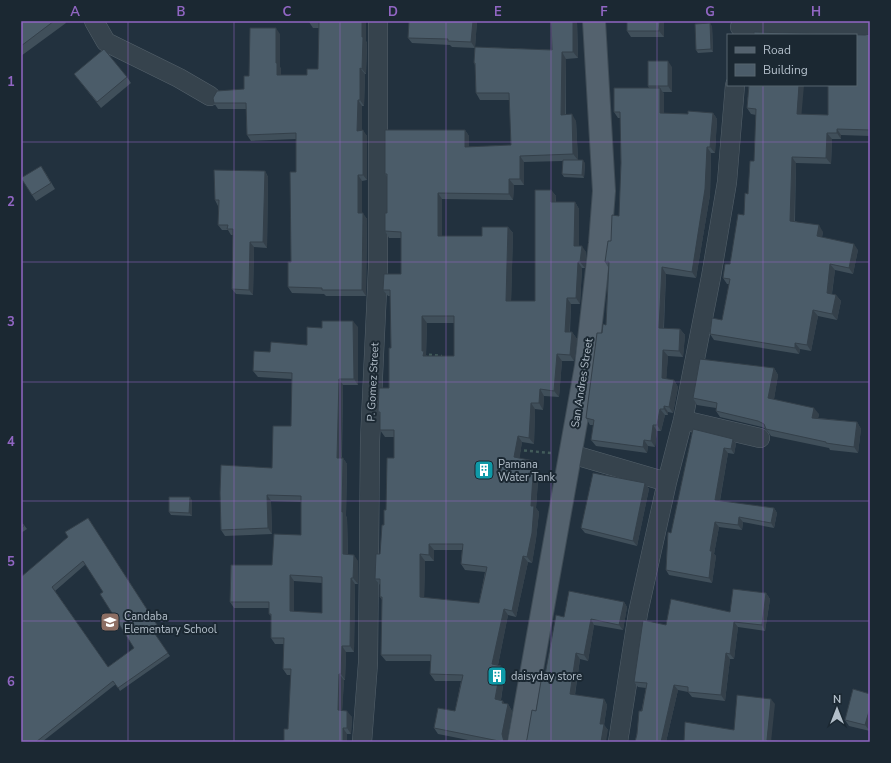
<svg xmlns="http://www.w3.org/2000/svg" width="891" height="763" font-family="'Nunito Sans',sans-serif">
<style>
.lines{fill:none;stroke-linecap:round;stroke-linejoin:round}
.minor-casing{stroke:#54616b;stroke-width:20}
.major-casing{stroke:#3f4c56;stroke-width:24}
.path{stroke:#425b5a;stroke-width:2.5;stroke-dasharray:3 3;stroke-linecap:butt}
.minor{stroke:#36434d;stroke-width:19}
.major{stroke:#54626e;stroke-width:22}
.wall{fill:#404f5a;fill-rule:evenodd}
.shaded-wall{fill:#34404a}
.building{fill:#4b5c69;stroke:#34404a;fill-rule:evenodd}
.grid{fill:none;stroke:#9166c3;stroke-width:1;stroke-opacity:0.55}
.labels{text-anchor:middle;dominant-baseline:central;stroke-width:4;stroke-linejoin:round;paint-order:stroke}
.street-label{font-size:11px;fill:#b2bec9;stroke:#1b2832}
.poi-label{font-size:11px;fill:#b2bec9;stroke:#1b2832;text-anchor:start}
.neatline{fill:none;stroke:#9166c3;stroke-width:1.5}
.grid-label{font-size:13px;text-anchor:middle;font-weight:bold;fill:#9166c3}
</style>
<rect width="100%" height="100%" fill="#22313e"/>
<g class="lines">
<g class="minor-casing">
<path id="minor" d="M 94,21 L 106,42 L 179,78 L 210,96
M 740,27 L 870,30
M 683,420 L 760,438
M 571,454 L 667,482
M 362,742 L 368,663 L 370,441 L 378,268 L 378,21
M 618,742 L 638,613 L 667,482 L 683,420 L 711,277 L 727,182 L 735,85"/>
</g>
<g class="major-casing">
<path id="major" d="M 519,742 L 586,366 L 600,243 L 604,191 L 594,21"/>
</g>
<path class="path" d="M 423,354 L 442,356
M 518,450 L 551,453"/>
<use href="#minor" class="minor"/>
<use href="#major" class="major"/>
</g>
<path class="wall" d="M 21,21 L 65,21 L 66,23 L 21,56 Z
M 366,21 L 366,41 L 367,43 L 366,74 L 365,74 L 364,106 L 362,106 L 362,130 L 367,136 L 367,180 L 362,181 L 362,213 L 367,219 L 366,296 L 326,296 L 324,294 L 292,293 L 288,287 L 291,262 L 296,172 L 296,139 L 251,141 L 247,135 L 246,109 L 218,109 L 214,103 L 244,89 L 249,76 L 280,34 L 280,67 L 281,69 L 281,75 L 307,75 L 318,69 L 319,28 L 313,28 L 309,22 Z
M 477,21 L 475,47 L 552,50 L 577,21 L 578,58 L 566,59 L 566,115 L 576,121 L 578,160 L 585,163 L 584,178 L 564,177 L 562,174 L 563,161 L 524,162 L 524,185 L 514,185 L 513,200 L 442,199 L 442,236 L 482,236 L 508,227 L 513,233 L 511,301 L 535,301 L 551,190 L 556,196 L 556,202 L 575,202 L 579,209 L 579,246 L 586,252 L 585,268 L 582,268 L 580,304 L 571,304 L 570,332 L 572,332 L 577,339 L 574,361 L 562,361 L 559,397 L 544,396 L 543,410 L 535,409 L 534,444 L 522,442 L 519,458 L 539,467 L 536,508 L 539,512 L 536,539 L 532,563 L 528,562 L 516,617 L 508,615 L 498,665 L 501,666 L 505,672 L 501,700 L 505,704 L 508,704 L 512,711 L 507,740 L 507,742 L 478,742 L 438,734 L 434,728 L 455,711 L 461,681 L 435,681 L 430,674 L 431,661 L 386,661 L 381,655 L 382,600 L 380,597 L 380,585 L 375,579 L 380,554 L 386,510 L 394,458 L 394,437 L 385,437 L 380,430 L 380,416 L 378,412 L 389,388 L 391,348 L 390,296 L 388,296 L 383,290 L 401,274 L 401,238 L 389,238 L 385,231 L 387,213 L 387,177 L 385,174 L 465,130 L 469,136 L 469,147 L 511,145 L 510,100 L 480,100 L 476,93 L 475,65 L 474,63 L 475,48 L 452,47 L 450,45 L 412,43 L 408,38 ZM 427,323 L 454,323 L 454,356 L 427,356 L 426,355 ZM 434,550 L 462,550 L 461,564 L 465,570 L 485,572 L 479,603 L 424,598 L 425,561 L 434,561 Z
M 627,21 L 664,21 L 664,37 L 631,37 L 627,31 Z
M 712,26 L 713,52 L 698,53 L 696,50 Z
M 870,34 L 870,136 L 841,135 L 841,139 L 832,139 L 831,164 L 796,163 L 795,221 L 823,232 L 822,237 L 858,250 L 853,274 L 835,270 L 832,294 L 836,295 L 841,301 L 837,320 L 818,316 L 811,351 L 800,349 L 799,354 L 714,340 L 710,334 L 722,320 L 729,284 L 727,284 L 723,278 L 730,264 L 744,215 L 754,161 L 756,115 L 751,114 L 747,108 L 749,85 L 801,114 L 828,115 L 865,35 Z
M 672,67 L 672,92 L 663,92 L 664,94 L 664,113 L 688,114 L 713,113 L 717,119 L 715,153 L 711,153 L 710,195 L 696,278 L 666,274 L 664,328 L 680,329 L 685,335 L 683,357 L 668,356 L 666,379 L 674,380 L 678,387 L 673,413 L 668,412 L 668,415 L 665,415 L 661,431 L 657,431 L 655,447 L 648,446 L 647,453 L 596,446 L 591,440 L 594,425 L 590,425 L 586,418 L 602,333 L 606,325 L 608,267 L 605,262 L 611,241 L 619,216 L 621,163 L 620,118 L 618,118 L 614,112 L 649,88 L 648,86 Z
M 74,74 L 127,77 L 131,83 L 101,108 Z
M 265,171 L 268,177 L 267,248 L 254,247 L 253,295 L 236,294 L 232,289 L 233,235 L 231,235 L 228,230 L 222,230 L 218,225 L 218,206 L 215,200 Z
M 45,172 L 55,189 L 36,201 L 32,195 Z
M 358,327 L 358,385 L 343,385 L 342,458 L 343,458 L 347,464 L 346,516 L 347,518 L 348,555 L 358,561 L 358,584 L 355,584 L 354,652 L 346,652 L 345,680 L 344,680 L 342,710 L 352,717 L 351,734 L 347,734 L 347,742 L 288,729 L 291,675 L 287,675 L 283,669 L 284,644 L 275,644 L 271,638 L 271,616 L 269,614 L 269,608 L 234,608 L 230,602 L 272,565 L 301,535 L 301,502 L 271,501 L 272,534 L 225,536 L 221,530 L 272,468 L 291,426 L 292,379 L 258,377 L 253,371 L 270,352 L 307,345 L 322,328 ZM 294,581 L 322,583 L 322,613 L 294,612 Z
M 774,368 L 778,375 L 774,399 L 819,414 L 818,418 L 857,422 L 861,429 L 858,453 L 830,450 L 829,448 L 771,436 L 766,429 L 762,427 L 720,417 L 716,411 L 716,408 L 697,405 L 693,398 Z
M 693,429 L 733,439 L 736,444 L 734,454 L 728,453 L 720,501 L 774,508 L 777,513 L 774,528 L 743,522 L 742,530 L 719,527 L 714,554 L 716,556 L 712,583 L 669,575 L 666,570 L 671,533 Z
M 645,483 L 649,489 L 637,546 L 585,533 L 581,528 Z
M 192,500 L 192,516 L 171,515 L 169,512 Z
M 88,518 L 161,631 L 155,635 L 170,656 L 120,691 L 116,684 L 42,742 L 21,742 L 21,577 L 68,537 ZM 86,564 L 103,592 L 134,648 L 108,667 L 55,591 Z
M 21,521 L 27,529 L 21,533 Z
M 766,593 L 770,599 L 765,631 L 738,627 L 734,659 L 730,659 L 725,701 L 692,697 L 688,692 L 678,690 L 666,742 L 635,742 L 646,688 L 638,687 L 634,682 L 666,625 L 730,612 Z
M 624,602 L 627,607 L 623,630 L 594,625 L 588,661 L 580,659 L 575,695 L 604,699 L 607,705 L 604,725 L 608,730 L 527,739 L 536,711 L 545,675 L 564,617 Z
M 853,689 L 870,731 L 849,726 L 845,720 Z"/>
<path class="shaded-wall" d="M 362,21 L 366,21 L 366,41 L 367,43 L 366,74 L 362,69 Z
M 473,21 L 477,21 L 475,48 L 471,42 Z
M 573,21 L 577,21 L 578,58 L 573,52 Z
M 660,21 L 664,21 L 664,37 L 659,31 Z
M 710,23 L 712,26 L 713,52 L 711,49 Z
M 276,28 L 280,34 L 280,67 L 281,69 L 281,81 L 277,75 L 276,63 Z
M 562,52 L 566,59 L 565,121 L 561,115 Z
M 668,61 L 672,67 L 672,92 L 668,86 Z
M 360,68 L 365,74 L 364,106 L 360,100 Z
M 799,85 L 804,85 L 801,120 L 797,114 Z
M 660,88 L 664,94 L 664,119 L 660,113 Z
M 358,100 L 362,106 L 362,136 L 357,131 Z
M 713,113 L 717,119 L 715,153 L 710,147 Z
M 572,114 L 576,121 L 578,160 L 573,154 Z
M 837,129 L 841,135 L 841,139 L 837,133 Z
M 363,130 L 367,136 L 367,180 L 363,175 Z
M 465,130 L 469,136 L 469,153 L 465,147 Z
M 827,133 L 832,139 L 831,164 L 826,158 Z
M 707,147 L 711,153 L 710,195 L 696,278 L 692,272 Z
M 520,156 L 524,162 L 524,185 L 520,179 Z
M 792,157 L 796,163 L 794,227 L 790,221 Z
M 583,160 L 585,163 L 584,178 L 582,175 Z
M 265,171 L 268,177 L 267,248 L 263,242 Z
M 358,175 L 362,181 L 362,219 L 358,213 Z
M 509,179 L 514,185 L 513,200 L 509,194 Z
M 551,190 L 556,196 L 555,208 L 551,202 Z
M 438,193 L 442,199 L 442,242 L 438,236 Z
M 575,202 L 579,209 L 579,252 L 574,246 Z
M 363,213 L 367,219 L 366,296 L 362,290 Z
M 819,225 L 823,232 L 821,242 L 817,236 Z
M 508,227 L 513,233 L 511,307 L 506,301 Z
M 250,242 L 254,247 L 253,295 L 249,290 Z
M 854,244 L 858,250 L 853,274 L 849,268 Z
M 582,246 L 586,252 L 585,268 L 580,262 Z
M 578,262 L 582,268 L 580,304 L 576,298 Z
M 830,264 L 835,270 L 831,299 L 827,293 Z
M 662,267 L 666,274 L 663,334 L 659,328 Z
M 836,295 L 841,301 L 837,320 L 832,314 Z
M 567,298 L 571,304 L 569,338 L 565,332 Z
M 813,310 L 818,316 L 811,351 L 807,345 Z
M 422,316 L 427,323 L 426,355 L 428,357 L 423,356 L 422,351 Z
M 353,321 L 358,327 L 358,385 L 354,379 Z
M 680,329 L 685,335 L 683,357 L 679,351 Z
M 572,332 L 577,339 L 574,361 L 570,355 Z
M 795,343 L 800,349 L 799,354 L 795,348 Z
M 663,350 L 668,356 L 666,385 L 662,378 Z
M 557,354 L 562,361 L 559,397 L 554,391 Z
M 774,368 L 778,375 L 773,405 L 768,398 Z
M 339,379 L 343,385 L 341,464 L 337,458 Z
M 674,380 L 678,387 L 673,413 L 669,407 Z
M 540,389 L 544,396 L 543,410 L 539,403 Z
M 531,403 L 535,409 L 534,444 L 529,438 Z
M 664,406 L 668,412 L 668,415 L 664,409 Z
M 814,408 L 819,414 L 817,424 L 812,418 Z
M 660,409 L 665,415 L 661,431 L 657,425 Z
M 857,422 L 861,429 L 858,453 L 854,447 Z
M 653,425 L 657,431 L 655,447 L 651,441 Z
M 518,436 L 522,442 L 519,463 L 514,457 Z
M 733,439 L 736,444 L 734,454 L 731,449 Z
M 644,440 L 648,446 L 647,453 L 643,447 Z
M 724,448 L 728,453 L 719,505 L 715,500 Z
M 343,458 L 347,464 L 346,516 L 347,518 L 348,560 L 343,554 L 342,512 Z
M 534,461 L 539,467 L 536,508 L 539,512 L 536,539 L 532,563 L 527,557 Z
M 645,483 L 649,489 L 637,546 L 633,541 Z
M 267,495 L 271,501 L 272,534 L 268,528 Z
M 190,497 L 192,500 L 192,516 L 189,513 Z
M 774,508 L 777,513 L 774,528 L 771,523 Z
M 739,517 L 743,522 L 742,530 L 738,525 Z
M 715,522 L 719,527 L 714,554 L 716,556 L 712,583 L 709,578 L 710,551 Z
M 429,544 L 434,550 L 434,561 L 429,555 Z
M 420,554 L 425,561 L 424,604 L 420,597 Z
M 354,555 L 358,561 L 358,584 L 353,578 Z
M 523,556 L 528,562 L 516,617 L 512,611 Z
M 290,575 L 294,581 L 294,617 L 290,611 Z
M 351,578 L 355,584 L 354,652 L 350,646 Z
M 766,593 L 770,599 L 765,631 L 762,625 Z
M 624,602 L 627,607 L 623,630 L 619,625 Z
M 504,609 L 508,615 L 497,670 L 492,664 Z
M 591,619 L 594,625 L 588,661 L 584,655 Z
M 734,622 L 738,627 L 734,659 L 730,654 Z
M 342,646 L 346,652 L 345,680 L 341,674 Z
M 576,653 L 580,659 L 574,699 L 570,694 Z
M 726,653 L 730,659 L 725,701 L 721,695 Z
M 501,666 L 505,672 L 500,705 L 495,699 Z
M 339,674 L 344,680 L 342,716 L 338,710 Z
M 674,685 L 678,690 L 666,742 L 661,742 Z
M 604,699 L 607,705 L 604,725 L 608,730 L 606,742 L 601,742 L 600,724 Z
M 771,699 L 775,704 L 771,742 L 767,740 Z
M 503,701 L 507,707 L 508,704 L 512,711 L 507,740 L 507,742 L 504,742 L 502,734 L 502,703 Z
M 870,708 L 870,731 L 865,725 Z
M 347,711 L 352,717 L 351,734 L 347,728 Z
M 343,728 L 347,734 L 347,742 L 343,742 Z"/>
<path class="building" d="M 21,21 L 54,21 L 21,46 Z
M 309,21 L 362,21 L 362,37 L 363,37 L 362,69 L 360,68 L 360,100 L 358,100 L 357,131 L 363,130 L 363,175 L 358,175 L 358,213 L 363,213 L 362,290 L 322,290 L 322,288 L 288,287 L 288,262 L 291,262 L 290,172 L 296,172 L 296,133 L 247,135 L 246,103 L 214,103 L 213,98 L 217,91 L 244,89 L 244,76 L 249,76 L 250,28 L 276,28 L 276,63 L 277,63 L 277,75 L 307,75 L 307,69 L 318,69 L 319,22 L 309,22 Z
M 409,21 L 473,21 L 471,42 L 448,41 L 448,39 L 408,38 Z
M 551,21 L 573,21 L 573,52 L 562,52 L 561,115 L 572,114 L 573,154 L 520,156 L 520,179 L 509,179 L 509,194 L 438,193 L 438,236 L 482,236 L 482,227 L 508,227 L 506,301 L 535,301 L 535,190 L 551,190 L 551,202 L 575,202 L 574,246 L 582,246 L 580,262 L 578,262 L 576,298 L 567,298 L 565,332 L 572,332 L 570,355 L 557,354 L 554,391 L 540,389 L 539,403 L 531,403 L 529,438 L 518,436 L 514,457 L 534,461 L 531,506 L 534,506 L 532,533 L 527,557 L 523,556 L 512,611 L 504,609 L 492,664 L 501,666 L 495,699 L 503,701 L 502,703 L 508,704 L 502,734 L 504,742 L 434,728 L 438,708 L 455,711 L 463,675 L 430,674 L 431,655 L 381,655 L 382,597 L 380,597 L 380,579 L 375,579 L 376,554 L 380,554 L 382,525 L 384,525 L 384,510 L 386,510 L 387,458 L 394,458 L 394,430 L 380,430 L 380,412 L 378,412 L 379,388 L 389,388 L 389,348 L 391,348 L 390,290 L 383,290 L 384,274 L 401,274 L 401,232 L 385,231 L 385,213 L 387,213 L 387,174 L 385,174 L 385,130 L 465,130 L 465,147 L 511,145 L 509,93 L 476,93 L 475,63 L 474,63 L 475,47 L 552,50 ZM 422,316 L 454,316 L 454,356 L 423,356 L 424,351 L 422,351 ZM 429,544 L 463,544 L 461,564 L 487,567 L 479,603 L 420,597 L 420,554 L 429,555 Z
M 627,21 L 660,21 L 659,31 L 627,31 Z
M 710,23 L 711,49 L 696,50 L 695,24 Z
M 754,32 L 865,35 L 870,34 L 870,130 L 837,129 L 837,133 L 827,133 L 826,158 L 792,157 L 790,221 L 819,225 L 817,236 L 854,244 L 849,268 L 830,264 L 827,293 L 836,295 L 832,314 L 813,310 L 807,345 L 795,343 L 795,348 L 710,334 L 712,318 L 722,320 L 730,279 L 723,278 L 725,264 L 730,264 L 738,214 L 744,215 L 745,193 L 748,194 L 750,161 L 754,161 L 756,109 L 747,108 L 749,85 L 799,85 L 797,114 L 828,115 L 828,85 L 856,85 L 856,35 L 754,35 Z
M 104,49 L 127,77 L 97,102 L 74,74 Z
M 648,61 L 668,61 L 668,86 L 648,86 Z
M 614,88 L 660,88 L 660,113 L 688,114 L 688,111 L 713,113 L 710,147 L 707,147 L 705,189 L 692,272 L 662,267 L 659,328 L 680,329 L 679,351 L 663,350 L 662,378 L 674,380 L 669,407 L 664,406 L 664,409 L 660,409 L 657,425 L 653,425 L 651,441 L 644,440 L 643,447 L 591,440 L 594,420 L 586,418 L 597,333 L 602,333 L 603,324 L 606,325 L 609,262 L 605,262 L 608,241 L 611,241 L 612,215 L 619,216 L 621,163 L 620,112 L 614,112 Z
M 563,160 L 583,160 L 582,175 L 562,174 Z
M 41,166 L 51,183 L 32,195 L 21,178 Z
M 214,170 L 265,171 L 263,242 L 250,242 L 249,290 L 232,289 L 233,229 L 227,229 L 228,225 L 218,225 L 219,200 L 215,200 Z
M 322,321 L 353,321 L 354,379 L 339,379 L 337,458 L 343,458 L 342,512 L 343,512 L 343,554 L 354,555 L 353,578 L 351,578 L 350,646 L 342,646 L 341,674 L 339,674 L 338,710 L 347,711 L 347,728 L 343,728 L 343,742 L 284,742 L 284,729 L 288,729 L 291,669 L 283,669 L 284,638 L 271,638 L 271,614 L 269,614 L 269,602 L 230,602 L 231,565 L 272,565 L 274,534 L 301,535 L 301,496 L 267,495 L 268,528 L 221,530 L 220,493 L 221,465 L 272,468 L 273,426 L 291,426 L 292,373 L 253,371 L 254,351 L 270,352 L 271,342 L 307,345 L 307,327 L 322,328 ZM 290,575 L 322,577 L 322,613 L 290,611 Z
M 700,359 L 774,368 L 768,398 L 814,408 L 812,418 L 857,422 L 854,447 L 826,443 L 826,442 L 766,429 L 764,424 L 758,421 L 716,411 L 717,403 L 693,398 Z
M 693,429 L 733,439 L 731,449 L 724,448 L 715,500 L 774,508 L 771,523 L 739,517 L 738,525 L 715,522 L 710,551 L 712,551 L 709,578 L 666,570 L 668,532 L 671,533 Z
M 593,473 L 645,483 L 633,541 L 581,528 Z
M 169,497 L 190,497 L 189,513 L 169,512 Z
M 88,518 L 159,628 L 153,631 L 168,653 L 118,688 L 113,681 L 36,742 L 21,742 L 21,577 L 68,537 L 65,532 ZM 83,561 L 103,592 L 100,594 L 134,648 L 108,667 L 52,587 Z
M 21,521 L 24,526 L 21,528 Z
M 733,589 L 766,593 L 762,625 L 734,622 L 730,654 L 726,653 L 721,695 L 688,692 L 688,687 L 674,685 L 661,742 L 635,742 L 637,734 L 639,711 L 642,711 L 647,683 L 634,682 L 643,620 L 666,625 L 671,599 L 730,612 Z
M 569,591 L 624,602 L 619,625 L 591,619 L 584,655 L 576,653 L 570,694 L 604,699 L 600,724 L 604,724 L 601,742 L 526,742 L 527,739 L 532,710 L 536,711 L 542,675 L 545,675 L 556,615 L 564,617 Z
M 853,689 L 870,694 L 870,708 L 865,725 L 845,720 Z
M 737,695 L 771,699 L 767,740 L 791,742 L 684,742 L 685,722 L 734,730 Z"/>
<path class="grid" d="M 128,21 L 128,742M 234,21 L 234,742M 340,21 L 340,742M 446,21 L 446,742M 551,21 L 551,742M 657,21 L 657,742M 763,21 L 763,35M 763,85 L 763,742M 21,142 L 870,142M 21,262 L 870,262M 21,382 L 870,382M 21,501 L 870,501M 21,621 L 870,621"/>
<defs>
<g id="building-square" transform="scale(1)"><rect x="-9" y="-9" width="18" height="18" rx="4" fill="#0f9aa8" stroke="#1b2832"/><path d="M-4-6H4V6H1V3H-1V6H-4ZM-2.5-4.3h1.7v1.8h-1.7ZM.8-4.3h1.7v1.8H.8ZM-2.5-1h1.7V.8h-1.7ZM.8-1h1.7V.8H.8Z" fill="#fff"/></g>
<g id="school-square" transform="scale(1)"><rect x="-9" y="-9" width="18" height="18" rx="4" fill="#8d6e63" stroke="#1b2832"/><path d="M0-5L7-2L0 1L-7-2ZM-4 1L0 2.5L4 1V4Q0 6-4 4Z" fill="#fff"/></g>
</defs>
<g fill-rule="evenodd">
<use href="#building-square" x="484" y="470"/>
<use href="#school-square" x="110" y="622"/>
<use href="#building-square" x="497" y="676"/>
</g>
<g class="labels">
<g class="street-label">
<text transform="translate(373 382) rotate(-87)">P. Gomez Street</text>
<text transform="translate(582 383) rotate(-81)">San Andres Street</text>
</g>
<g class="poi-label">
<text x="498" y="464">Pamana<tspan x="498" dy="13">Water Tank</tspan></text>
<text x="124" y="616">Candaba<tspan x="124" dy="13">Elementary School</tspan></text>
<text x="511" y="676">daisyday store</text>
</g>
</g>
<rect width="891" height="763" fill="none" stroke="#1b2832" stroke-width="44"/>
<rect x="727" y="34" width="130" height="52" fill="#1b2832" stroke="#57646e"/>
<rect x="735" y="47" width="20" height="6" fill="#54626e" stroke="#57646e"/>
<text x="763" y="54" font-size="12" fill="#b2bec9">Road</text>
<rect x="735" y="64" width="20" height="12" fill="#4b5c69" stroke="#57646e"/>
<text x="763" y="74" font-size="12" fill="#b2bec9">Building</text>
<g transform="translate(837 709)" stroke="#1b2832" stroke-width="3" paint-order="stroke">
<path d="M0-3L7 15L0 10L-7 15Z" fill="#b2bec9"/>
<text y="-6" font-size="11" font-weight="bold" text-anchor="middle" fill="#b2bec9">N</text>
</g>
<rect x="22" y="22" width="847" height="719" class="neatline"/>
<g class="grid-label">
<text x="75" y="16">A</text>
<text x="181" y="16">B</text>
<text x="287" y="16">C</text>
<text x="393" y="16">D</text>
<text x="498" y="16">E</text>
<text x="604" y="16">F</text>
<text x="710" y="16">G</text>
<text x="816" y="16">H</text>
<text x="11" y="86">1</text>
<text x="11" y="206">2</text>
<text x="11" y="326">3</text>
<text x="11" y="446">4</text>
<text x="11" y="566">5</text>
<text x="11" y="686">6</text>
</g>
</svg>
